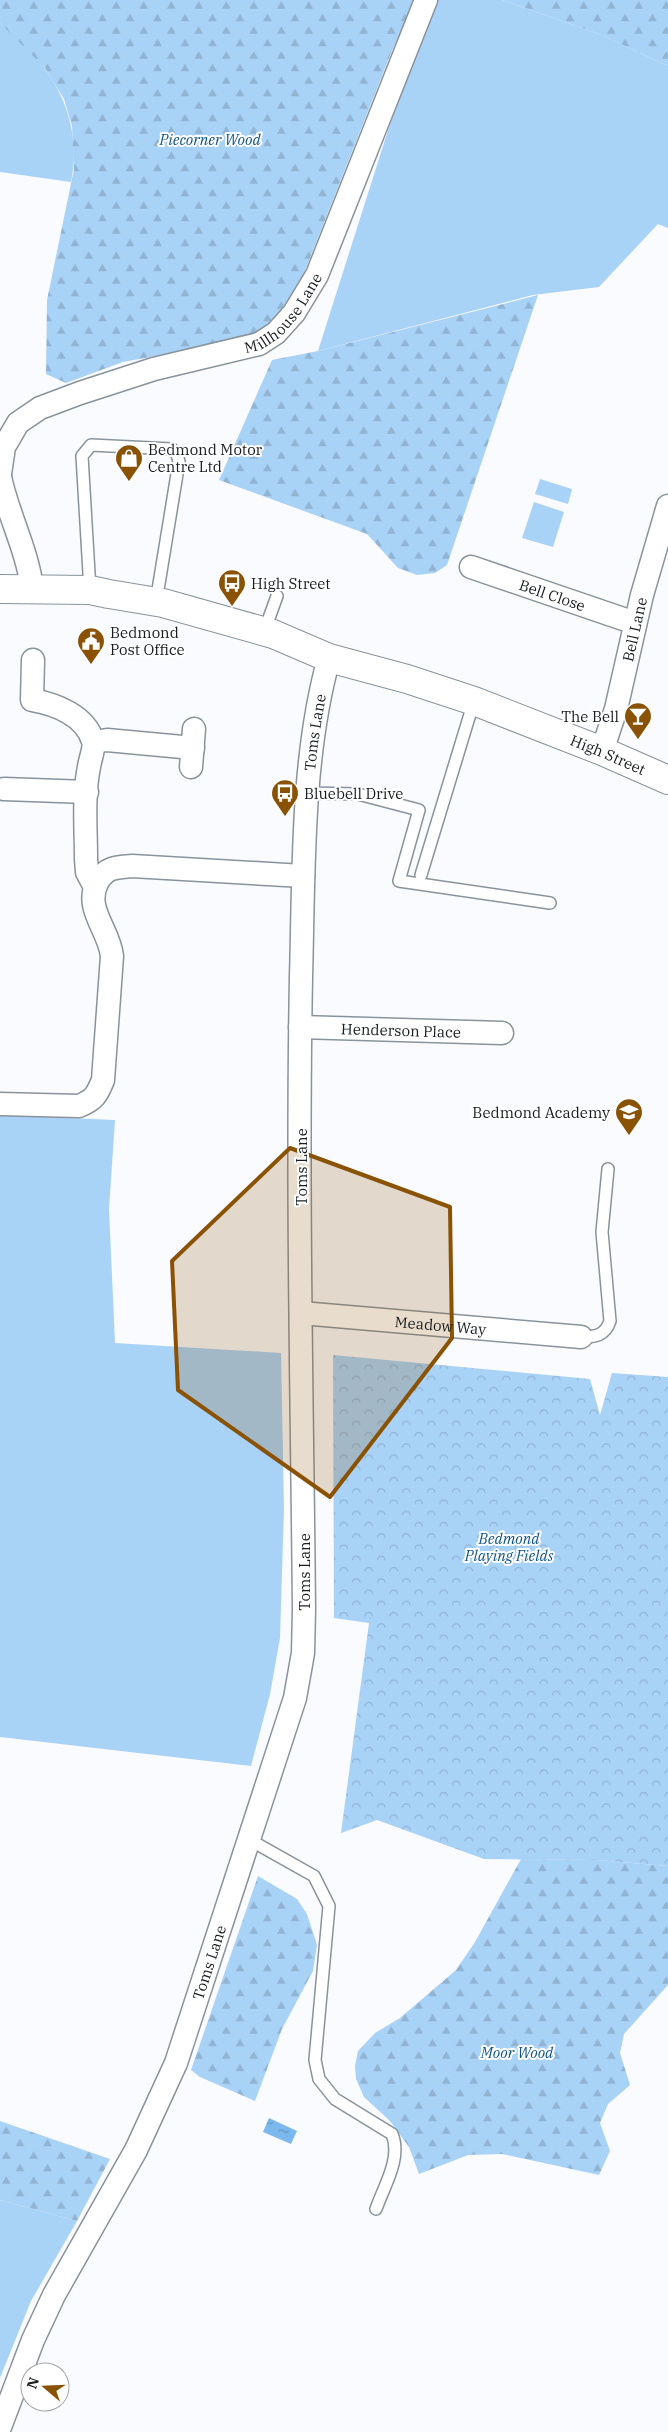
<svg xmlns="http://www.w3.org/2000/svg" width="668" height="2432" font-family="'IBM Plex Serif',serif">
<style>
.grass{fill:#a9d2f7}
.forest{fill:url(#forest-firs)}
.park{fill:url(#park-crowns)}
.water{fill:url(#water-ripples)}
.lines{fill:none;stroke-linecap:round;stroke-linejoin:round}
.service-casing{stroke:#89939c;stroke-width:14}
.minor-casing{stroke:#89939c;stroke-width:25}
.tertiary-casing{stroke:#89939c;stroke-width:30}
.service{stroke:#fff;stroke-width:11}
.minor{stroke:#fff;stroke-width:22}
.tertiary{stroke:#fff;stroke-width:28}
.marked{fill:#8a5205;fill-opacity:0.2;stroke:#8a5205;stroke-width:4;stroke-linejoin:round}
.labels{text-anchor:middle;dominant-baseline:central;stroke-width:4;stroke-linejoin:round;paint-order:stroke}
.park-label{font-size:15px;font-style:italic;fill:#0e5586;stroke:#fff}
.street-label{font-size:15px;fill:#191d20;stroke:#fff}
.poi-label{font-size:15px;fill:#191d20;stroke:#fff;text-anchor:start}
</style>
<defs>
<pattern id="forest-firs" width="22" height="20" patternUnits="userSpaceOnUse" patternTransform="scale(1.25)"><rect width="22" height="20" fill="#a9d2f7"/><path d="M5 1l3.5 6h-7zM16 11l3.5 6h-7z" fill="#91b4d3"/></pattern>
<pattern id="park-crowns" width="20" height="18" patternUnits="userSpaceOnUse" patternTransform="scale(1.25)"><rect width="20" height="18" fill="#a9d2f7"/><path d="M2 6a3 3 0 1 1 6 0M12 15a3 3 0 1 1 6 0" fill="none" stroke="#91b4d3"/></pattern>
<pattern id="water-ripples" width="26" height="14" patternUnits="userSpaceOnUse" patternTransform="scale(1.25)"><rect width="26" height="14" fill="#7ab8ed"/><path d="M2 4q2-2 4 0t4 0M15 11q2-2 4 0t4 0" fill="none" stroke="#6395c0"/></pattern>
</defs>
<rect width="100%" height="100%" fill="#f9fbfe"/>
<path class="grass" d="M 437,0 L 502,0 L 599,34 L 668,66 L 668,228 L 658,224 L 599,287 L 533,295 L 318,351 L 390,124 Z
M 0,23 C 51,62 84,117 71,182 L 0,172 Z
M 540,479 L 572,489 L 568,504 L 535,494 Z
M 534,502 L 564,512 L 553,547 L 522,538 Z
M 0,1115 L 115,1120 L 109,1209 L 115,1343 L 281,1353 L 284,1508 L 280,1638 L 270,1694 L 251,1766 L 0,1737 Z
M 0,2200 L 77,2221 L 31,2301 L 0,2378 Z"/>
<path class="forest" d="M 0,0 L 415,0 L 391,53 L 299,286 L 269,325 L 243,340 L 123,362 L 66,383 L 46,374 L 47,300 L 74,169 L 72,126 L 64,99 L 45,68 L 0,23 Z
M 502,0 L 668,0 L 668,66 L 599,34 Z
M 538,295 L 447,565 L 435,573 L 417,575 L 398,568 L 367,534 L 219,480 L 272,360 L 318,351 Z
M 521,1859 L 597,1860 L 668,1866 L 668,1985 L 624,2034 L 620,2053 L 630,2085 L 608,2104 L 600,2123 L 610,2151 L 599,2175 L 502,2154 L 468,2155 L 419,2174 L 409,2147 L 390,2121 L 364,2097 L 356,2079 L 355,2066 L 358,2051 L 375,2033 L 400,2018 L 456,1970 L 475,1942 Z
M 258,1876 L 297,1899 L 307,1914 L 317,1945 L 313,1971 L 282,2029 L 255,2101 L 200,2077 L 191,2070 Z
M 0,2121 L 110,2159 L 77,2221 L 0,2200 Z"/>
<path class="park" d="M 333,1355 L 590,1379 L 600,1415 L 612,1373 L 668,1377 L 668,1866 L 597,1860 L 484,1859 L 377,1820 L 341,1833 L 369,1623 L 334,1618 Z"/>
<path class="water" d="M 269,2118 L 297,2131 L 291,2144 L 263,2132 Z"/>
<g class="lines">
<g class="service-casing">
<path id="service" d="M 90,590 L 82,456 L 91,445 L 172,449 L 177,454 L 179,462 L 156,602
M 264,632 L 277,596
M 308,793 L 358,794 L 419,810 L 399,881 L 550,903
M 421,875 L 474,701
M 581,1337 C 595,1337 605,1336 610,1321 L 602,1232 L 608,1169
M 250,1840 L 314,1876 L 329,1906 L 315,2060 L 319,2079 L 335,2099 L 392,2134 C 402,2158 384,2186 376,2209"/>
</g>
<g class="minor-casing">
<g id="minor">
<path id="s1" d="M 0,474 L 4,447 L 18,423 L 40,408 L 80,393 L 154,369 L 259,344 L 276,333 L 294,313 L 317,275 L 426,0"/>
<path d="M 0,477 C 8,515 27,549 32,588"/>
<path id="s2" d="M 471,567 L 635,623"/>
<path d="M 33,660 L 32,700 C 55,704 85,715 93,741 C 95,748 90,759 89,767 C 83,796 86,829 86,859 L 87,872 L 95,887"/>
<path d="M 94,742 L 107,740 L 193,748"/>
<path id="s3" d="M 602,751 L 616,709 L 642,595 L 668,506"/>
<path d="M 191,767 L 194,729"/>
<path d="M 4,789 L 87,792"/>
<path id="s4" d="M 300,1027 L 502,1033"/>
<path d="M 0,1104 L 79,1106 C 94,1100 97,1095 103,1080 L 112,956 C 109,929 83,908 98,881 C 106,867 118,867 132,866 L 303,876"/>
<path id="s5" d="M 301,1313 L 581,1337"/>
<path id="s6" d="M 0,2427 L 33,2340 L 54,2295 L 136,2150 L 176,2063 L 295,1698 L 303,1653 L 304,1610 C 302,1399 297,1188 301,977 C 304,873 301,758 329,658"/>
</g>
</g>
<g class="tertiary-casing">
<g id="tertiary">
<path id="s7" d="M 0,589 L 90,590 L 109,594 L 163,603 L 273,634 L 329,658 L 407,679 L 474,701 L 602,751 L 668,780"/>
</g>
</g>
<use href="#service" class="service"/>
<use href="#minor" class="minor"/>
<use href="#tertiary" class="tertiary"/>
</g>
<path class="marked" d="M 290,1148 L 450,1207 L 452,1338 L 330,1497 L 178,1390 L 172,1261 Z"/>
<defs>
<g id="shop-pin" transform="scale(1.4375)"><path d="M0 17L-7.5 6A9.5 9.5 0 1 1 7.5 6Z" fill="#8a5205" stroke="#fff"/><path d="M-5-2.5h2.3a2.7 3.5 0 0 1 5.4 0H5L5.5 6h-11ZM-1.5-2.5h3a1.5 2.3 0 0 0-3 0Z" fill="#fff"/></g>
<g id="bus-pin" transform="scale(1.4375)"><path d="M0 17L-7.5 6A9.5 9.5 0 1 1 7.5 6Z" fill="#8a5205" stroke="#fff"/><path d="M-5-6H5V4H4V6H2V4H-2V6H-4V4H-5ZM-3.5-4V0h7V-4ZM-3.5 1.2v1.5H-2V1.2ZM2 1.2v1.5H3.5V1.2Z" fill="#fff"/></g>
<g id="civic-pin" transform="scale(1.4375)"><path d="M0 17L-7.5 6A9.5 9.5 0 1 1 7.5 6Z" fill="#8a5205" stroke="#fff"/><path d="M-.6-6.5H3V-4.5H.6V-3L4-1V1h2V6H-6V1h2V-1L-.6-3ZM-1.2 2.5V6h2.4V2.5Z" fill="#fff"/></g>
<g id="bar-pin" transform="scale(1.4375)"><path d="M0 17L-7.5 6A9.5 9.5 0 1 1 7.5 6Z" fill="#8a5205" stroke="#fff"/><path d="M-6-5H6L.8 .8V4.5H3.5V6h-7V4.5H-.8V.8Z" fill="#fff"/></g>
<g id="school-pin" transform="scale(1.4375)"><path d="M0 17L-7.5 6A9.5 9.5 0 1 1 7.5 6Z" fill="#8a5205" stroke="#fff"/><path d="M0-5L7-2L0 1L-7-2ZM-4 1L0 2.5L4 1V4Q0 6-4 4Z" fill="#fff"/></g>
</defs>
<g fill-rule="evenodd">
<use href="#shop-pin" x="129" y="458"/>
<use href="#bus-pin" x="232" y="583"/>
<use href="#civic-pin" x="91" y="641"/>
<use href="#bar-pin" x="638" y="716"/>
<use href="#bus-pin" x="285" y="793"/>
<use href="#school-pin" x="629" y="1112"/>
</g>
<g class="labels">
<g class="park-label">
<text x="210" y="139">Piecorner Wood</text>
<text x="509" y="1538">Bedmond<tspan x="509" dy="17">Playing Fields</tspan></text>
<text x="517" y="2052">Moor Wood</text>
</g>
<g class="street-label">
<text stroke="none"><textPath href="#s1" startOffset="349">Millhouse Lane</textPath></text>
<text stroke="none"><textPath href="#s2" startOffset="86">Bell Close</textPath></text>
<text stroke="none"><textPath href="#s3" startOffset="126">Bell Lane</textPath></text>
<text stroke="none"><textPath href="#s6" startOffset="1756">Toms Lane</textPath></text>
<text stroke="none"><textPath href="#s7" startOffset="635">High Street</textPath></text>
<text stroke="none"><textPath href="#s4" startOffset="101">Henderson Place</textPath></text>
<text transform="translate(301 1167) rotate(-90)">Toms Lane</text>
<text stroke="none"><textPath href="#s5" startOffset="140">Meadow Way</textPath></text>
<text transform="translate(304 1572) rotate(-90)">Toms Lane</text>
<text stroke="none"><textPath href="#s6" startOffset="511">Toms Lane</textPath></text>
</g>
<g class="poi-label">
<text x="148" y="449">Bedmond Motor<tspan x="148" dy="17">Centre Ltd</tspan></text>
<text x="251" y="583">High Street</text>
<text x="110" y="632">Bedmond<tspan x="110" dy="17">Post Office</tspan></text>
<text x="619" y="716" text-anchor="end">The Bell</text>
<text x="304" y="793">Bluebell Drive</text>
<text x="610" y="1112" text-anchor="end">Bedmond Academy</text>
</g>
</g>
<g transform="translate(45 2387) rotate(289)"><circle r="24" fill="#ffffff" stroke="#a3a5a6"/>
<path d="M0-4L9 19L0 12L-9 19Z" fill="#8a5205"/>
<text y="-8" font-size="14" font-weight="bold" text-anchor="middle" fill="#191d20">N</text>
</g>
</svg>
